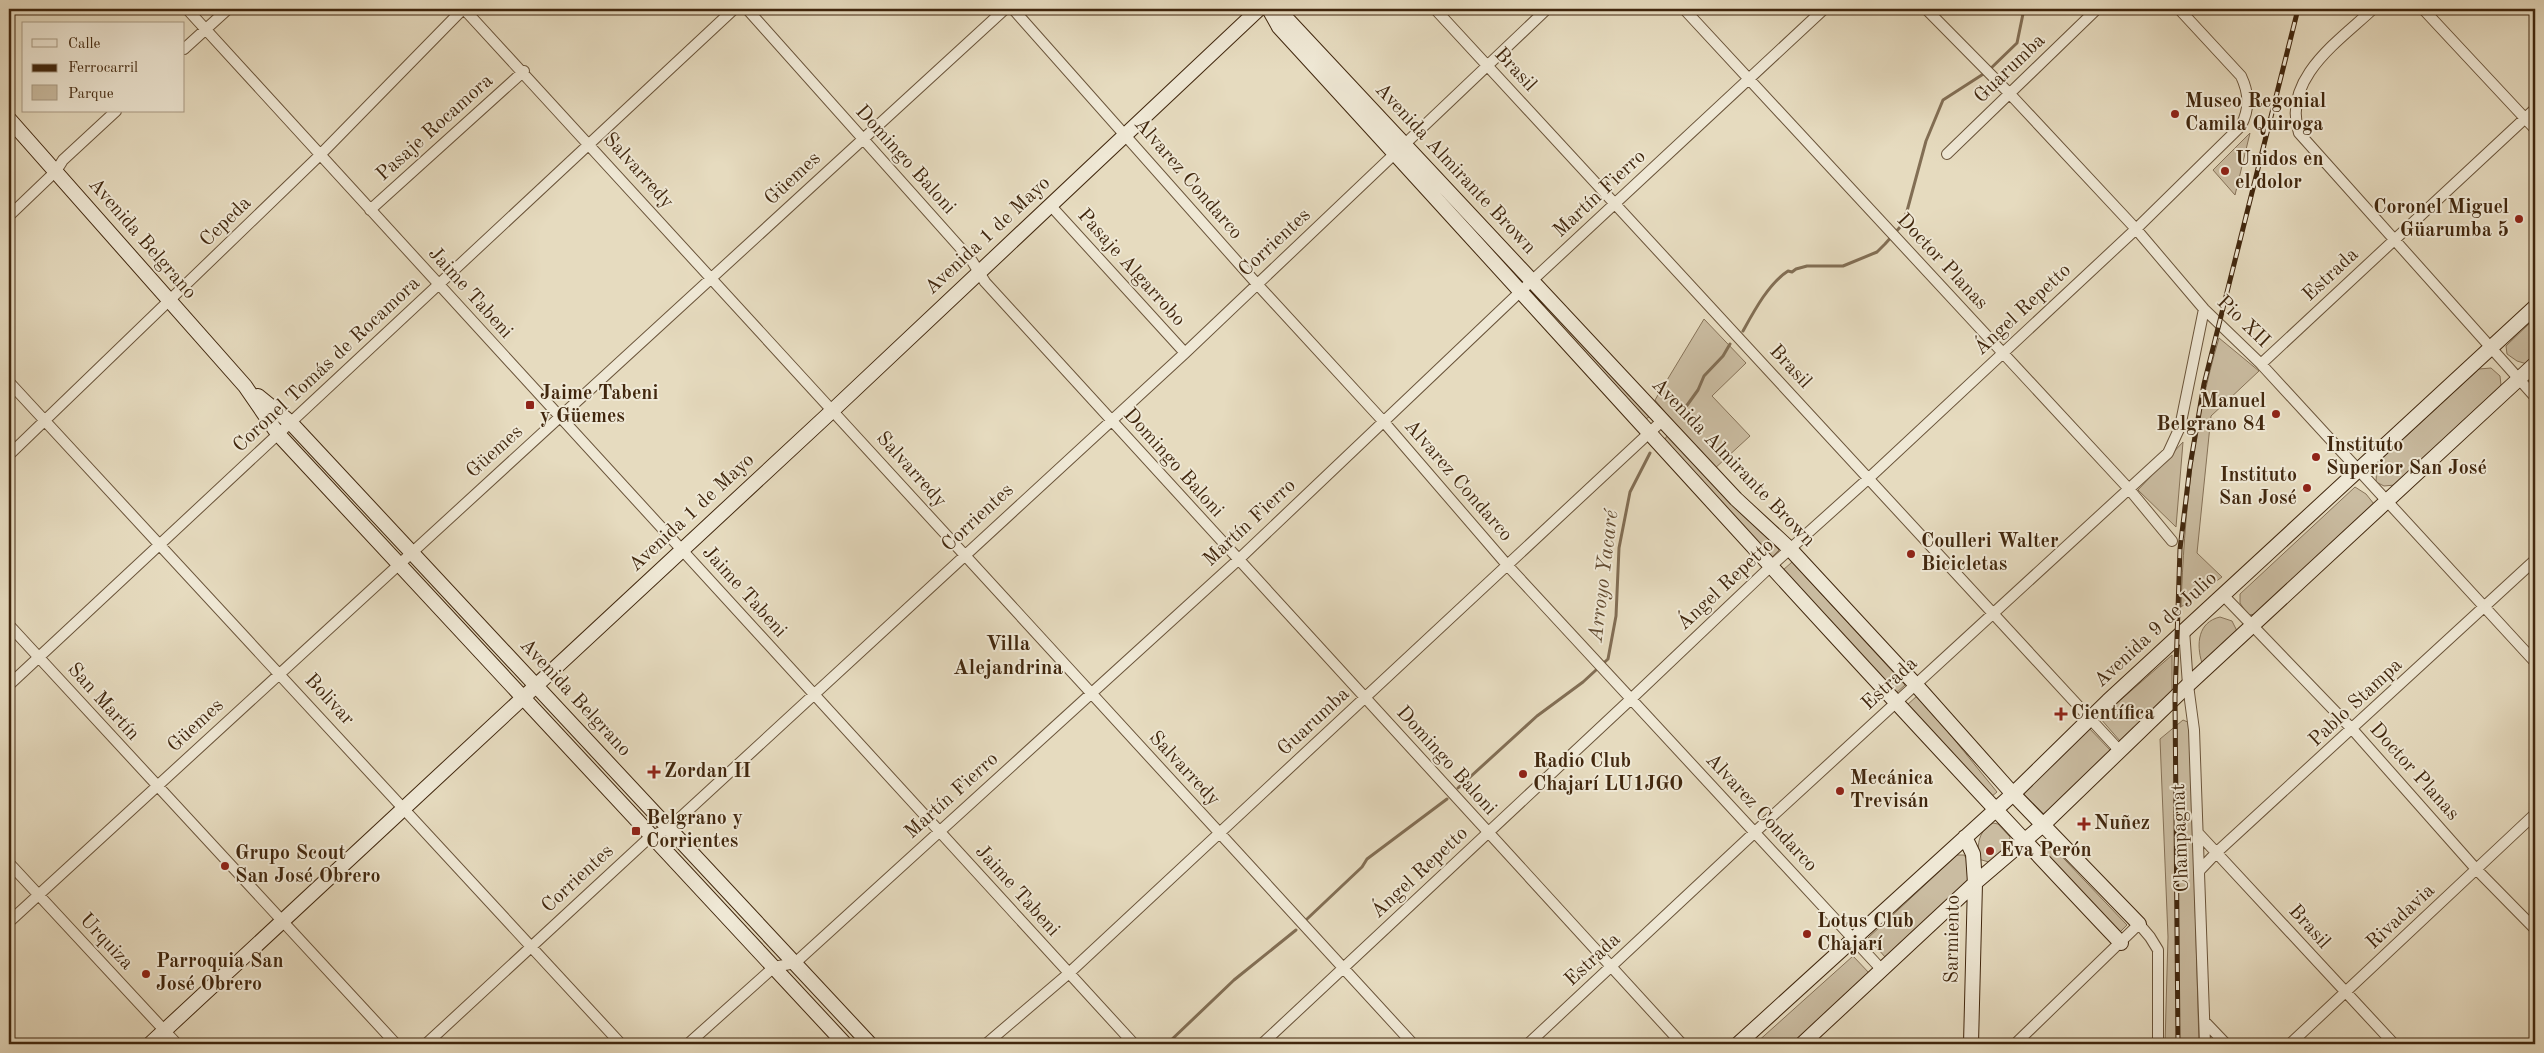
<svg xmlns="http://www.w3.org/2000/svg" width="2544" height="1053" font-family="'Old Standard TT',serif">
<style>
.green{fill:#cabca1;stroke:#867258}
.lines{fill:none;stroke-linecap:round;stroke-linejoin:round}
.stream{stroke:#826e54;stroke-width:3}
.street-casing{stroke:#6a543a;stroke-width:12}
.secondary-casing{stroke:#41270e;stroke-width:16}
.street{stroke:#efe8d5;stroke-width:10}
.secondary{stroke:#efe8d5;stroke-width:14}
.rail-casing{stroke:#41270e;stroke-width:5}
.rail{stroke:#efe8d5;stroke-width:3;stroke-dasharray:9;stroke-linecap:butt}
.poi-dot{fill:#8f2418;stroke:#efe8d5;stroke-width:2}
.labels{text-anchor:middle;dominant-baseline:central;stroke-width:4;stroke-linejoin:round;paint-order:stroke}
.street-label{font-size:20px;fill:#41270e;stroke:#efe8d5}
.poi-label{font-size:20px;font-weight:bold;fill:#41270e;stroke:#efe8d5;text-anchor:start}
.water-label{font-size:21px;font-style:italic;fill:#624b31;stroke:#efe8d5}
.neighbourhood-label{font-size:21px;font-weight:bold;fill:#41270e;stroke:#efe8d5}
</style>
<rect width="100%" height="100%" fill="#e6dbbf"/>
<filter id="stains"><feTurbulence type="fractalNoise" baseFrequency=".004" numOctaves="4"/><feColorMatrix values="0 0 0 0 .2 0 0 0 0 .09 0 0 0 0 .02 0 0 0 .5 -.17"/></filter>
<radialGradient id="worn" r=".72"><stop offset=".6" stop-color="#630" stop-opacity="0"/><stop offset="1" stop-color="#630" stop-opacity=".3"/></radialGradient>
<path class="green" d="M 2250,133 L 2235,195 L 2213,170 Z
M 1538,296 L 1650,416 L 1646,419 L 1535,299 Z
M 2535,318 L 2535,356 L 2527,364 L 2517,361 L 2507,354 L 2506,346 Z
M 1704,319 L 1746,363 L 1712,396 L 1750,436 L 1713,470 L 1655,400 Z
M 2219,338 L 2259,371 L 2211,416 L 2197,553 L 2222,577 L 2181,607 C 2184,516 2193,425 2219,338 Z
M 2491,368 L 2500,376 L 2501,385 L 2395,485 L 2384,486 L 2376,482 L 2377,463 L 2479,369 Z
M 1668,435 L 1779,550 L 1771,558 L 1664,440 Z
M 2183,442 L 2176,527 L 2138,490 Z
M 2355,487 L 2366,494 L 2374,504 L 2257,614 L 2248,615 L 2240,603 L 2240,594 Z
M 1792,562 L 1905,685 L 1895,694 L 1782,571 Z
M 2220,617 L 2232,621 L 2237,631 L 2202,663 C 2196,644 2198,622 2220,617 Z
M 2172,655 L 2172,693 L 2120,741 L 2100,718 Z
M 1918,695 L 1997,792 L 1991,797 L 1906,706 Z
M 2183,720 L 2190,723 L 2199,1044 L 2165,1044 L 2168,937 L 2160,739 Z
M 2088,727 L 2110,750 L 2045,815 L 2023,793 Z
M 1993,823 L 1998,824 L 2010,837 L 2009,845 L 1989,862 L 1978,859 C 1978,842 1978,832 1993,823 Z
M 2046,840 L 2127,925 L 2118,934 L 2038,847 Z
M 1957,855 L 1964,855 L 1969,862 L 1967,883 L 1886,958 L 1868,938 Z
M 1853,956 L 1870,974 L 1793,1044 L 1755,1044 Z"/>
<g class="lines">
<path class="stream" d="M 1743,331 C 1754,311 1769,283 1788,271 L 1792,272 L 1796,269 L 1807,266 L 1843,266 L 1877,252 L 1885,244 L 1901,226 L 1907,211 L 1926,141 L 1943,100 L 1988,71 L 2017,43 L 2024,9
M 1680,415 L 1698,390 L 1704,376 L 1723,356 L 1730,344
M 1458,788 L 1537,716 L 1583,682 L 1608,659 L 1616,616 L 1619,548 L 1630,492 L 1650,453
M 1307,919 L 1362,867 L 1367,859 L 1447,799
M 1167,1044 L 1234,980 L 1296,930"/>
<g class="street-casing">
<path id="street" d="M 187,9 L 1134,1044
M 464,9 L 1413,1044
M 747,9 L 972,261 L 985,282 L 1682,1044
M 1013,9 L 1257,284 L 1383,421 L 1508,566 L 1882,970
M 1435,9 L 2119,750
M 1684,9 L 2129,489 L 2172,541
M 1926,9 L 2009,93 L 2136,229 L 2204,309 L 2261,364 L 2535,662
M 2373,9 C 2340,40 2281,79 2299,133 L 2535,397
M 2423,9 L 2535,129
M 184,49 L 228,9
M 1947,154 L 2097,9
M 1051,206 L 1185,353
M 370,210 L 524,71
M 9,216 L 56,171 L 63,160 L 116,111
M 2261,364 L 2535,109
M 9,382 L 621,1044
M 9,455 L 319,156 L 463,9
M 2223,595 L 2353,730 L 2476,869 L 2535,929
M 9,625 L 396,1044
M 2184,630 L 2188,685 L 2194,730 L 2205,1044
M 9,685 L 734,9
M 2199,834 L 2394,1044
M 9,863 L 177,1044
M 2199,871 L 2217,852 L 2535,560
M 9,922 L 1005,9
M 2205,1022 L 2226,1044
M 426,1044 L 650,837 L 669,828 L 1185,353 L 1547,9
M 688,1044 L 774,967 L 795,963 L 1238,560 L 1522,290 L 1824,9
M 986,1044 L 1068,974 L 1662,421
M 1262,1044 L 1631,699 L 1771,566 L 1869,478 L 2136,229 L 2241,126 C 2250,108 2249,93 2241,76 L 2179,9
M 1528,1044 L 1755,832 L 2168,453 L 2180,427 L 2204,309
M 2015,1044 L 2139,924 L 2150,937 L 2158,950 L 2158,1044
M 2290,1044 L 2535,814"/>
</g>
<g class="secondary-casing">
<path id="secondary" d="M 1269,9 L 1279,27 C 1559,332 1836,642 2121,943
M 1274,9 L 1289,21 L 1736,499 L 1790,549 L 1916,685 L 2013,794 L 2139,924
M 9,119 L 245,386 L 278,434 L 845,1044
M 258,396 L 290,422 L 870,1044
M 1965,837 L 1973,854 L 1975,883 L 1971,1044
M 150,1044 L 833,410 L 1259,9
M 1738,1044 L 2013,794 L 2108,701 L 2535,307
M 1802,1044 L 1975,883 L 2044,824 L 2188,685 L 2535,364"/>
</g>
<use href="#street" class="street"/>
<use href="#secondary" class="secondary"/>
<g class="rail-casing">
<path id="rail" d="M 2178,1044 L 2175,698 L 2180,549 L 2190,466 L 2204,384 L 2298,9"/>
</g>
<use href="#rail" class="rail"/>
</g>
<g class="poi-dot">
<circle cx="2175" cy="114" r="5"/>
<circle cx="2225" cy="171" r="5"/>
<circle cx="2519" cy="219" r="5"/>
<rect x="525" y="400" width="10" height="10" rx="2.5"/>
<circle cx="2276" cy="414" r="5"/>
<circle cx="2316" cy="457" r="5"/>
<circle cx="2307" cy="488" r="5"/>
<circle cx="1911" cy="554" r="5"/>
<path d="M2058.5 706.5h5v5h5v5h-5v5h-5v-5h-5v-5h5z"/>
<path d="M651.5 764.5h5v5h5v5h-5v5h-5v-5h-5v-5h5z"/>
<circle cx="1523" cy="774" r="5"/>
<circle cx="1840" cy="791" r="5"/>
<path d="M2081.5 816.5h5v5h5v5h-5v5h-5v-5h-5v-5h5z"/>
<rect x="631" y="826" width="10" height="10" rx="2.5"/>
<circle cx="1990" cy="851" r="5"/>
<circle cx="225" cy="866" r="5"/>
<circle cx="1807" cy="934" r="5"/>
<circle cx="146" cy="974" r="5"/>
</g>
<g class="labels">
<g class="street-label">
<text transform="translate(2010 69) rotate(-44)">Guarumba</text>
<text transform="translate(1515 70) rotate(47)">Brasil</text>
<text transform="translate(435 128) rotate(-42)">Pasaje Rocamora</text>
<text transform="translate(905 160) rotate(48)">Domingo Baloni</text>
<text transform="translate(1455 169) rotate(47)">Avenida Almirante Brown</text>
<text transform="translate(638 171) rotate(48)">Salvarredy</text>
<text transform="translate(793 179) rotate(-43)">Güemes</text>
<text transform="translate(1188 179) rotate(49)">Alvarez Condarco</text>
<text transform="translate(1600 194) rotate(-43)">Martín Fierro</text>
<text transform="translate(226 222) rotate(-44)">Cepeda</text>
<text transform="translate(988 236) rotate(-43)">Avenida 1 de Mayo</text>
<text transform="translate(142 239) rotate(49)">Avenida Belgrano</text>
<text transform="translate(1275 243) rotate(-43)">Corrientes</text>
<text transform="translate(1942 262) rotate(47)">Doctor Planas</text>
<text transform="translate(1131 268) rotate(48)">Pasaje Algarrobo</text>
<text transform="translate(2331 275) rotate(-43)">Estrada</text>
<text transform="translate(470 293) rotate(48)">Jaime Tabeni</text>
<text transform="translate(2023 310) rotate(-43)">Ángel Repetto</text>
<text transform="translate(2243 322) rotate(44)">Pio XII</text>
<text transform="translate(327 365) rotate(-43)">Coronel Tomás de Rocamora</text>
<text transform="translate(1790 367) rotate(47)">Brasil</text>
<text transform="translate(495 452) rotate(-42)">Güemes</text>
<text transform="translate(1173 463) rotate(48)">Domingo Baloni</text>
<text transform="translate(1733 463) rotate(46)">Avenida Almirante Brown</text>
<text transform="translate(911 470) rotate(48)">Salvarredy</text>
<text transform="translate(1458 481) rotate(49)">Alvarez Condarco</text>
<text transform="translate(692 513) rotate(-43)">Avenida 1 de Mayo</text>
<text transform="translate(978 518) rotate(-43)">Corrientes</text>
<text transform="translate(1250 523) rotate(-43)">Martín Fierro</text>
<text transform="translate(1726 585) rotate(-43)">Ángel Repetto</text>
<text transform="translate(744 592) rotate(48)">Jaime Tabeni</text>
<text transform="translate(2156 630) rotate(-43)">Avenida 9 de Julio</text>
<text transform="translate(1890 684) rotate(-43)">Estrada</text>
<text transform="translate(575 698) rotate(47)">Avenida Belgrano</text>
<text transform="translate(329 700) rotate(47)">Bolivar</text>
<text transform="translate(103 702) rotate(48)">San Martín</text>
<text transform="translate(2356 703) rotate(-43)">Pablo Stampa</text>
<text transform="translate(1314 722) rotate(-43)">Guarumba</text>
<text transform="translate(196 726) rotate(-43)">Güemes</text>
<text transform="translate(1446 761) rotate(48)">Domingo Baloni</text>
<text transform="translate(1184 769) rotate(47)">Salvarredy</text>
<text transform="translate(2414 772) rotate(48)">Doctor Planas</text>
<text transform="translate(952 796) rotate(-42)">Martín Fierro</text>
<text transform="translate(1761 813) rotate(47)">Alvarez Condarco</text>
<text transform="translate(2181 838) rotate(-92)">Champagnat</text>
<text transform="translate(1420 873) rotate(-43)">Ángel Repetto</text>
<text transform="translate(578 879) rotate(-43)">Corrientes</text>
<text transform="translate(1017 891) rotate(48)">Jaime Tabeni</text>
<text transform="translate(2401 917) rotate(-43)">Rivadavia</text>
<text transform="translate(2309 927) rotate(48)">Brasil</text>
<text transform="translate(1953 939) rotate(-89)">Sarmiento</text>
<text transform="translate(106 942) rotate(47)">Urquiza</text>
<text transform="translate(1593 960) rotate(-43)">Estrada</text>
</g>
<g class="poi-label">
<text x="2185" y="102">Museo Regonial<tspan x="2185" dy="23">Camila Quiroga</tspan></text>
<text x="2235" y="160">Unidos en<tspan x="2235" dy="23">el dolor</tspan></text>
<text x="2509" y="208" text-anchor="end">Coronel Miguel<tspan x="2509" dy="23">Güarumba 5</tspan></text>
<text x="540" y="394">Jaime Tabeni<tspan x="540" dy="23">y Güemes</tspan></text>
<text x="2266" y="402" text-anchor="end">Manuel<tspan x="2266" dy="23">Belgrano 84</tspan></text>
<text x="2326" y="446">Instituto<tspan x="2326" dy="23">Superior San José</tspan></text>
<text x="2297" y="476" text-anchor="end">Instituto<tspan x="2297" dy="23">San José</tspan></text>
<text x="1921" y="542">Coulleri Walter<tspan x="1921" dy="23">Bicicletas</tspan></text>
<text x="2071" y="714">Científica</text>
<text x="1533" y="762">Radio Club<tspan x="1533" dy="23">Chajarí LU1JGO</tspan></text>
<text x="664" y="772">Zordan II</text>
<text x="1850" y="779">Mecánica<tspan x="1850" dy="23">Trevisán</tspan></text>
<text x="646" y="819">Belgrano y<tspan x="646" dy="23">Corrientes</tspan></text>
<text x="2094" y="824">Nuñez</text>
<text x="2000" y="851">Eva Perón</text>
<text x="235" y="854">Grupo Scout<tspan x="235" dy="23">San José Obrero</tspan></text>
<text x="1817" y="922">Lotus Club<tspan x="1817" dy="23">Chajarí</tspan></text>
<text x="156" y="962">Parroquia San<tspan x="156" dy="23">José Obrero</tspan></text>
</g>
<g class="water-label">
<text transform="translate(1604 576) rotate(-83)">Arroyo Yacaré</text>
</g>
<g class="neighbourhood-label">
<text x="1008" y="644">Villa<tspan x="1008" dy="24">Alejandrina</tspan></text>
</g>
</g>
<rect width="2544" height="1053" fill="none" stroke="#e6dbbf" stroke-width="30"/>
<rect x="10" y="10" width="2524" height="1033" fill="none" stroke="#41270e" stroke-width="2.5"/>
<rect x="15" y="15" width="2514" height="1023" fill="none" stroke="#41270e"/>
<rect x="22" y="22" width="162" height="90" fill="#efe8d5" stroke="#a99b85"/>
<rect x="32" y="39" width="25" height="8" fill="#efe8d5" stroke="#a99b85"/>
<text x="68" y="48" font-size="15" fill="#41270e">Calle</text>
<rect x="32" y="64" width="25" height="8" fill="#41270e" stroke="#a99b85"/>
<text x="68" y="72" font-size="15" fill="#41270e">Ferrocarril</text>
<rect x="32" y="85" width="25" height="15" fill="#cabca1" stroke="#a99b85"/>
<text x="68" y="98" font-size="15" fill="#41270e">Parque</text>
<rect width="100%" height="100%" filter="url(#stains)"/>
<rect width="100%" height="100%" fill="url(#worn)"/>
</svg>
